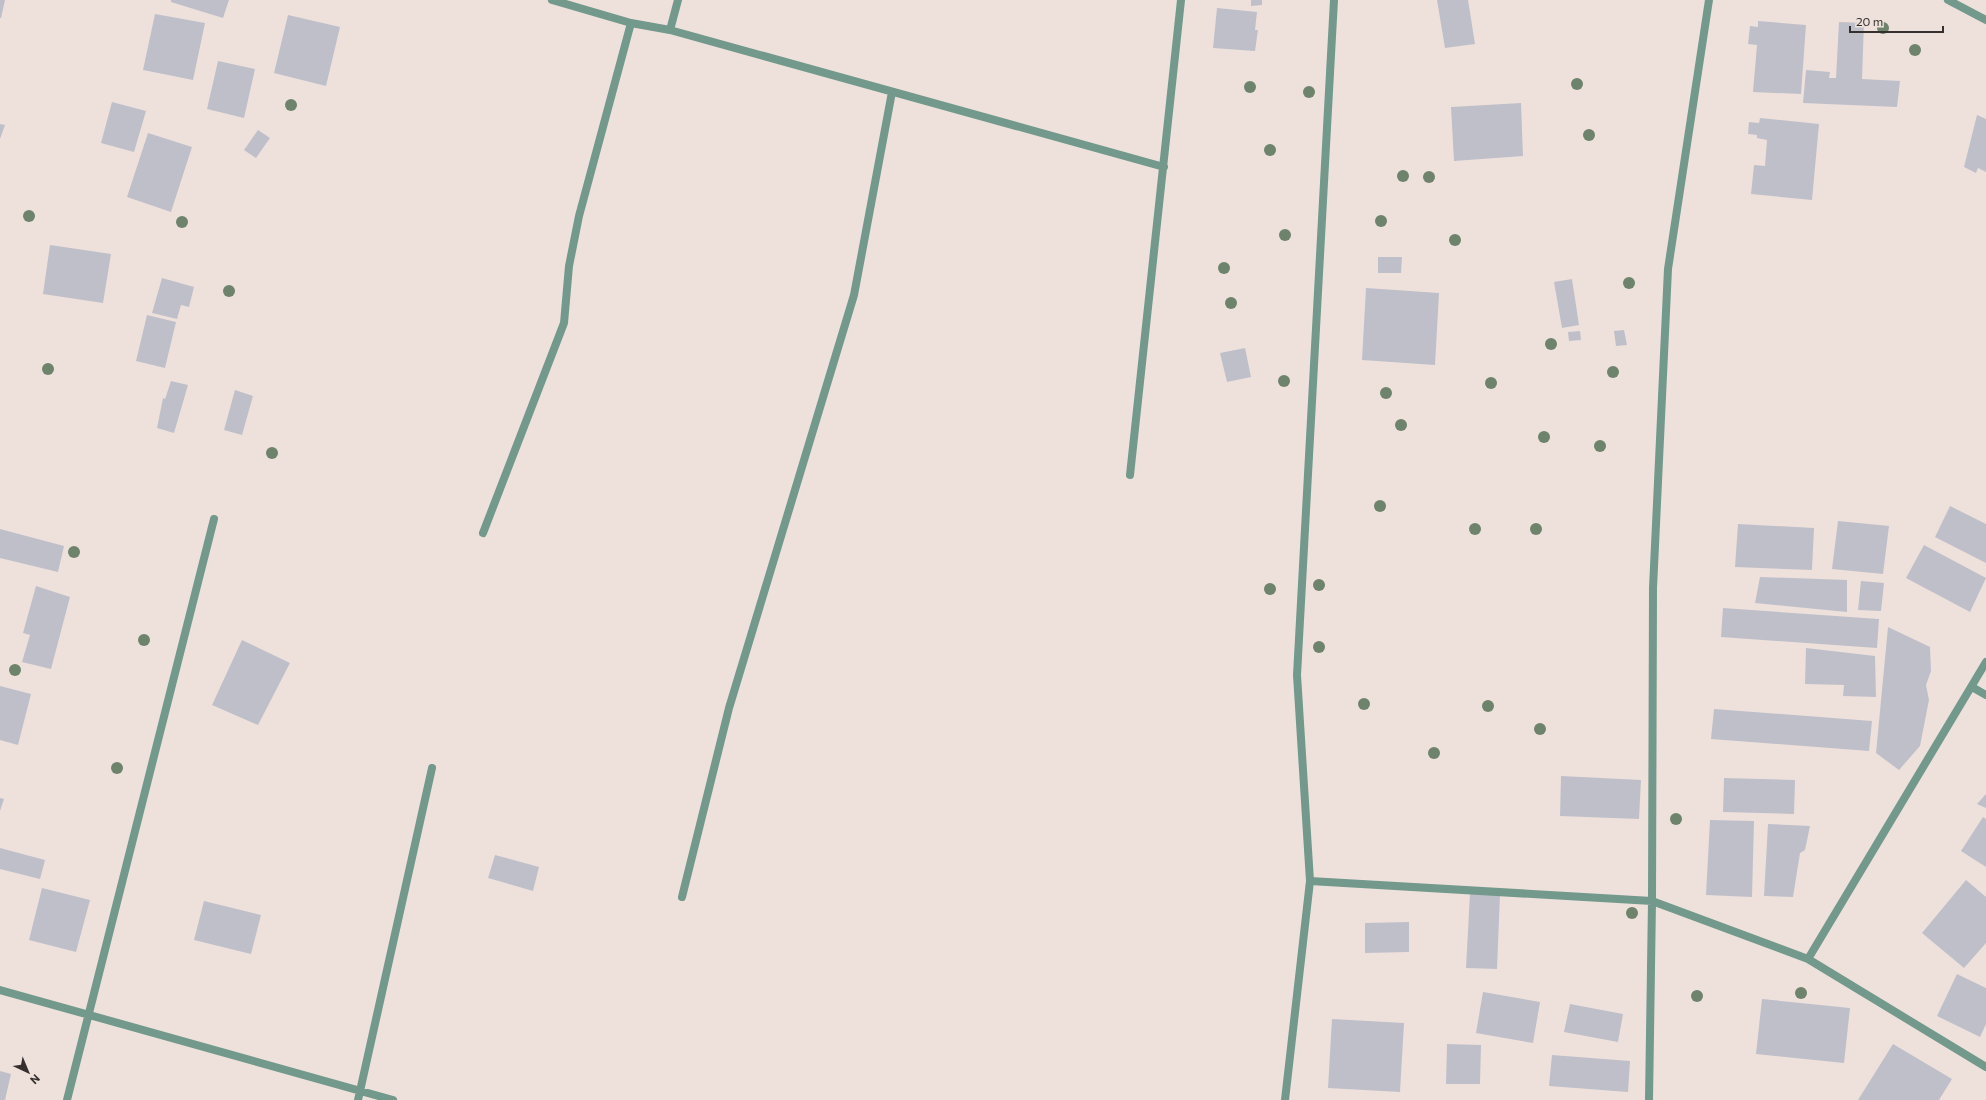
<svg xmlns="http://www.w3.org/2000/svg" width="1986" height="1100" font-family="Commissioner,sans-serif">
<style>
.building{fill:#bfbfca}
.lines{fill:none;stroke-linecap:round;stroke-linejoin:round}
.minor{stroke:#72998c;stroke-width:8}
.tree{fill:#6e836c}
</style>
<rect width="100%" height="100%" fill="#eee1dc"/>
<path class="building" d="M 0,0 L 5,0 L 1,18 L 0,18 Z
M 171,0 L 229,0 L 223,18 L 171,2 Z
M 1251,0 L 1262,0 L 1262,5 L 1251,6 Z
M 1437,0 L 1468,0 L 1475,44 L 1445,48 Z
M 1217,8 L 1257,12 L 1255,30 L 1258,30 L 1255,51 L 1213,48 Z
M 155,14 L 205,23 L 193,80 L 143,70 Z
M 288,15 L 340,27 L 326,86 L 274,73 Z
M 1758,21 L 1806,25 L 1801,94 L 1753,92 L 1757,45 L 1748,44 L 1750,26 L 1758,27 Z
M 1839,22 L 1864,23 L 1862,79 L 1900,81 L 1897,107 L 1803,103 L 1806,70 L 1830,72 L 1829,78 L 1836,78 Z
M 218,61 L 255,69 L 244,118 L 207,109 Z
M 112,102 L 146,111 L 134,152 L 101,143 Z
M 1521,103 L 1523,156 L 1454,161 L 1451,107 Z
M 1977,115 L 1986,119 L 1986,172 L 1978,168 L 1976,173 L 1964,167 Z
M 1760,118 L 1819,124 L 1812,200 L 1751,194 L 1754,165 L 1765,166 L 1767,140 L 1757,138 L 1757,135 L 1748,134 L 1749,122 L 1759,123 Z
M 0,124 L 5,125 L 0,139 Z
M 258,130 L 270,138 L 256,158 L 244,150 Z
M 148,133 L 192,147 L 171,212 L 127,197 Z
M 50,245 L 111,254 L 103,303 L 43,294 Z
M 1378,257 L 1402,257 L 1401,273 L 1378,273 Z
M 162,278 L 194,287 L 189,307 L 181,305 L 177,319 L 152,313 Z
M 1572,279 L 1579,325 L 1562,328 L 1554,282 Z
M 1366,288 L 1439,293 L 1435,365 L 1362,360 Z
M 147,315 L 176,322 L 165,368 L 136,361 Z
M 1624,330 L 1627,345 L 1616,346 L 1614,331 Z
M 1580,331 L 1581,340 L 1569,341 L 1568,332 Z
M 1245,348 L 1251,377 L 1227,382 L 1220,353 Z
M 171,381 L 188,385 L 174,433 L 157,428 L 163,398 L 165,399 Z
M 235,390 L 253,396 L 242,435 L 224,430 Z
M 1950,506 L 1986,524 L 1986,563 L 1935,537 Z
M 1838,521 L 1889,526 L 1883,574 L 1832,569 Z
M 1738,524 L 1814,528 L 1812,570 L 1735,567 Z
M 0,529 L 64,546 L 58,572 L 0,558 Z
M 1924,545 L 1986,578 L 1970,612 L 1906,578 Z
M 1760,577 L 1847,580 L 1847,612 L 1755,603 Z
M 1861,581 L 1884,583 L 1881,611 L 1858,610 Z
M 36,586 L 70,597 L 51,669 L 22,662 L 30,635 L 23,633 Z
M 1723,608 L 1879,619 L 1877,648 L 1721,637 Z
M 1888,627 L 1930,647 L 1931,671 L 1926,685 L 1929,700 L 1920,746 L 1899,770 L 1876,753 Z
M 242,640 L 290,663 L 258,725 L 212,705 Z
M 1806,648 L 1875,656 L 1876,697 L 1843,696 L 1844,685 L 1805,684 Z
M 0,686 L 31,694 L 18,745 L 0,740 Z
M 1714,709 L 1872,721 L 1869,751 L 1711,739 Z
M 1561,776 L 1641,780 L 1639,819 L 1560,816 Z
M 1724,778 L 1795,780 L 1794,814 L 1723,812 Z
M 1986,794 L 1986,808 L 1977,804 Z
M 0,798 L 4,799 L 0,811 Z
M 1983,817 L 1986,819 L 1986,867 L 1961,851 Z
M 1710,820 L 1754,821 L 1752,897 L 1706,895 Z
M 1768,824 L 1810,826 L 1805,850 L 1800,853 L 1793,897 L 1764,896 Z
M 0,848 L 45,860 L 40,879 L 0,869 Z
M 495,855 L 539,867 L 533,891 L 488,878 Z
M 1966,880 L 1986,897 L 1986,943 L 1964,968 L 1922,933 Z
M 42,888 L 90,900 L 76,952 L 29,940 Z
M 1470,893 L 1500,894 L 1497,969 L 1466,968 Z
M 204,901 L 261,915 L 251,954 L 194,940 Z
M 1409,922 L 1409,952 L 1365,953 L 1365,923 Z
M 1957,974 L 1986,988 L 1986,1024 L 1980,1037 L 1937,1016 Z
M 1483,992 L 1540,1002 L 1533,1043 L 1476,1033 Z
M 1762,999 L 1850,1008 L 1844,1063 L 1756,1054 Z
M 1570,1004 L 1623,1014 L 1618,1042 L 1564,1032 Z
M 1332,1019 L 1404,1023 L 1400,1092 L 1328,1088 Z
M 1447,1044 L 1481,1045 L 1480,1084 L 1446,1084 Z
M 1893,1044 L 1952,1079 L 1939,1100 L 1858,1100 Z
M 1552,1055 L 1630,1061 L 1628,1092 L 1549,1086 Z
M 0,1071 L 11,1074 L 5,1100 L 0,1100 Z"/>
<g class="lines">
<path class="minor" d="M 552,0 L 631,23 L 670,30 L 1164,167
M 1948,0 L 1986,20
M 670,30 L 678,0
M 1130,475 L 1181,0
M 483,533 L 564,323 L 569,266 L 579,216 L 631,23
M 1972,687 L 1986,695
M 1310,881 L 1652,901 L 1808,959 L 1986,1067
M 682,897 L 729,708 L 854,295 L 892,92
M 1808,959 L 1986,662
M 0,990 L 393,1100
M 67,1100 L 214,519
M 358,1100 L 432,768
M 1285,1100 L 1310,881 L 1297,675 L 1334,0
M 1649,1100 L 1652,901 L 1653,588 L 1668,269 L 1709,0"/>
</g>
<g class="tree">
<circle cx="1883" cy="28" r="6"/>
<circle cx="1915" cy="50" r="6"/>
<circle cx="1577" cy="84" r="6"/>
<circle cx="1250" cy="87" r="6"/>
<circle cx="1309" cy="92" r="6"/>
<circle cx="291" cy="105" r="6"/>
<circle cx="1589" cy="135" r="6"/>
<circle cx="1270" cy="150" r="6"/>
<circle cx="1403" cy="176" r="6"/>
<circle cx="1429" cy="177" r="6"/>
<circle cx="29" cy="216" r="6"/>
<circle cx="1381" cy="221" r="6"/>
<circle cx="182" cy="222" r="6"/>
<circle cx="1285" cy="235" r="6"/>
<circle cx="1455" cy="240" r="6"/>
<circle cx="1224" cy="268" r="6"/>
<circle cx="1629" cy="283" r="6"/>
<circle cx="229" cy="291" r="6"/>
<circle cx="1231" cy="303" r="6"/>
<circle cx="1551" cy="344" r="6"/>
<circle cx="48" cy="369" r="6"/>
<circle cx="1613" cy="372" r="6"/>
<circle cx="1284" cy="381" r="6"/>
<circle cx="1491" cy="383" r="6"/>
<circle cx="1386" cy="393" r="6"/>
<circle cx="1401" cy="425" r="6"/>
<circle cx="1544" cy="437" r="6"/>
<circle cx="1600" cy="446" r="6"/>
<circle cx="272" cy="453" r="6"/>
<circle cx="1380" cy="506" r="6"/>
<circle cx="1475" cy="529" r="6"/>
<circle cx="1536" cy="529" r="6"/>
<circle cx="74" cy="552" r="6"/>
<circle cx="1319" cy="585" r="6"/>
<circle cx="1270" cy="589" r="6"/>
<circle cx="144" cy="640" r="6"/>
<circle cx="1319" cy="647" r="6"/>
<circle cx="15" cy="670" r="6"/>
<circle cx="1364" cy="704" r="6"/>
<circle cx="1488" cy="706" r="6"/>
<circle cx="1540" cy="729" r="6"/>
<circle cx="1434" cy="753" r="6"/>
<circle cx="117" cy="768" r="6"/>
<circle cx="1676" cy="819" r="6"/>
<circle cx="1632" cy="913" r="6"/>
<circle cx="1801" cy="993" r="6"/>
<circle cx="1697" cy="996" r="6"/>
</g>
<g transform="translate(28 1072) rotate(136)" stroke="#eee1dc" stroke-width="3" paint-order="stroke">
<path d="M0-3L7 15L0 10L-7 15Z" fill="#35302e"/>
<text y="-6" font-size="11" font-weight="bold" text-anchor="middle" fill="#35302e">N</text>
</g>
<path d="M1850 26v6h93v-6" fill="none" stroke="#35302e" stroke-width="2"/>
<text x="1856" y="26" font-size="12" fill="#35302e" stroke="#eee1dc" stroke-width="3" paint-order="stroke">20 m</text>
</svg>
